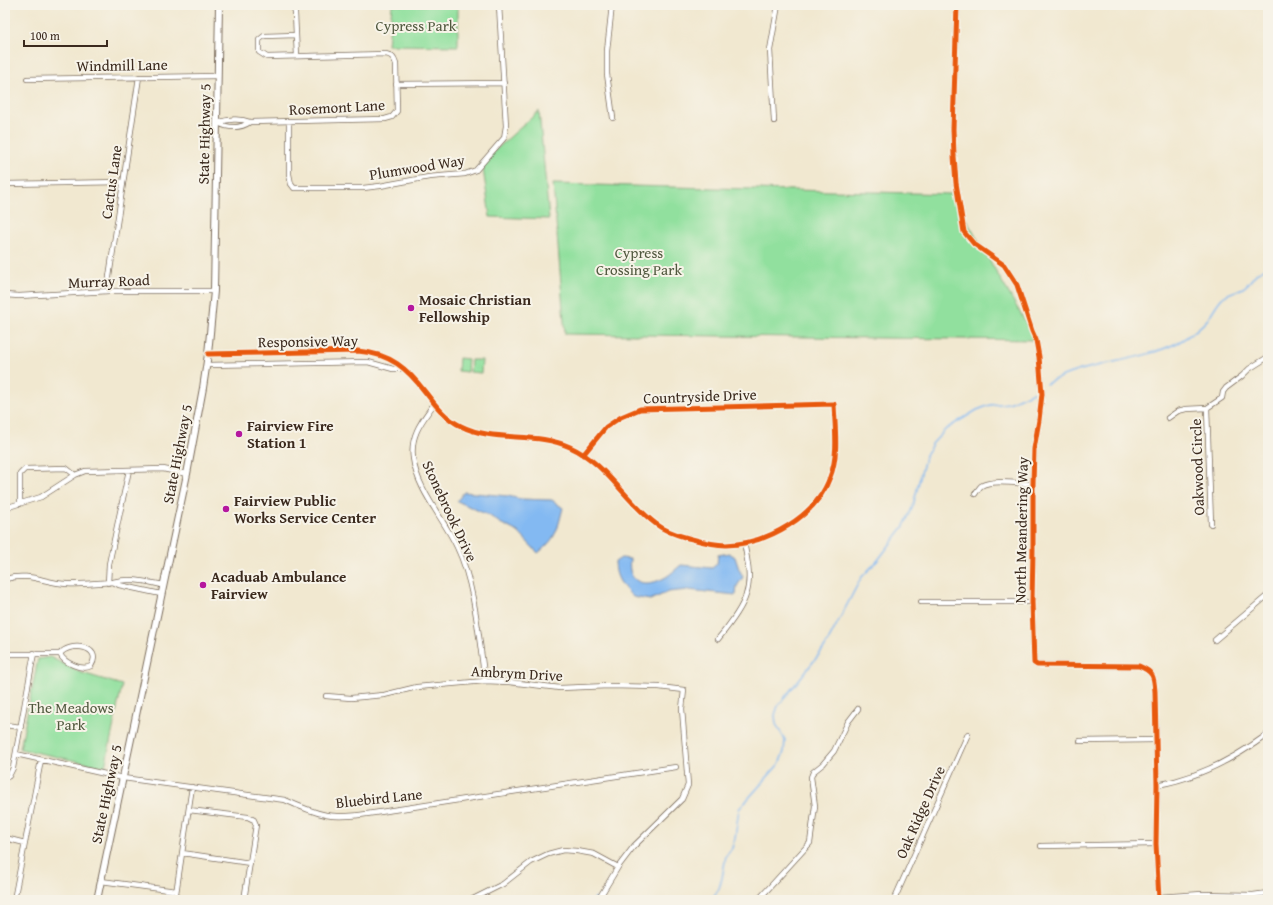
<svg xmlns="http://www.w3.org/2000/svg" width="1273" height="905" font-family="'Gentium Book Plus',serif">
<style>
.green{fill:#91e09e;stroke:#66855e}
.water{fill:#83b9f2;stroke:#5f7288}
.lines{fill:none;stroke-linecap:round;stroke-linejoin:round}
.stream{stroke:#83b9f2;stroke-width:1.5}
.minor-casing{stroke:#7b6c5c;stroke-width:6}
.tertiary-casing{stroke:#7b6c5c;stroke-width:7}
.secondary-casing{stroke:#7b6c5c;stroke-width:8}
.minor{stroke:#fff;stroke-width:4.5}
.tertiary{stroke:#fff;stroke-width:5.5}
.secondary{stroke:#fff;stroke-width:6}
.cycleway-casing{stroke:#f7f3e8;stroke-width:8}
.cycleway{stroke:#e8590c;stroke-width:5}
.poi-dot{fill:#b5179e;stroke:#f7f3e8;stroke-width:1.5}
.labels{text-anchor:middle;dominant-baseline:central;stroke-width:4;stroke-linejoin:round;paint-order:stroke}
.park-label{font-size:15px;fill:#50583e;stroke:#f7f3e8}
.street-label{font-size:15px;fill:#3b2a1e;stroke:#f7f3e8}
.poi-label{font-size:15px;font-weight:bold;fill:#3b2a1e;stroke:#f7f3e8;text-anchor:start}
</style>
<rect width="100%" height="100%" fill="#f7f3e8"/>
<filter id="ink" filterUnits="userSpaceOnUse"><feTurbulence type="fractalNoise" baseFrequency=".025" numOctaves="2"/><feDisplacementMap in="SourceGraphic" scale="8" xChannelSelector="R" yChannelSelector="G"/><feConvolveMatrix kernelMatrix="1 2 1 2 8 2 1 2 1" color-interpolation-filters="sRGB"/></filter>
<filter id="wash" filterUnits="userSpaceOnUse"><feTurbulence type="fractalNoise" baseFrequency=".012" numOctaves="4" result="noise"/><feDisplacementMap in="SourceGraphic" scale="16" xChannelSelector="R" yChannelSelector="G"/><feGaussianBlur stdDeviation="0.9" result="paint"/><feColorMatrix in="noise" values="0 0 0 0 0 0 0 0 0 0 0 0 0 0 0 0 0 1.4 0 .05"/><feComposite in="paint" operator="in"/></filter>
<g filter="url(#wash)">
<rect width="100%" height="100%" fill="#f1e8d0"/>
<path class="green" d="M 392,5 L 458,5 L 458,46 L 388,45 Z
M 539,111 L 549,219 L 490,217 L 482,162 Z
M 553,184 L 951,194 L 1036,340 L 565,334 Z
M 459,358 L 468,359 L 467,372 L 458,371 Z
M 471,360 L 482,360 L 481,373 L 470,372 Z
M 50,657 L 79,672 L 122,685 L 105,767 L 20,749 L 38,659 Z"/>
<path class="water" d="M 464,492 L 508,496 L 521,499 L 552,500 L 563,508 C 557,530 557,538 538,553 L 518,532 L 500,523 L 490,516 L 457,501 Z
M 729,553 L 735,557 L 739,569 L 743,577 L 737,586 L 736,595 L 688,590 L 668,592 L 650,600 L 633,597 C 622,586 615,578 615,562 L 621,558 L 630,559 C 626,585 647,588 666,577 C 671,574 676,569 681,565 L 712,568 L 717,564 L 718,555 Z"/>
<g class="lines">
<path class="stream" d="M 1046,384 C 1088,361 1138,363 1179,342 C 1189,336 1200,328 1208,319 C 1212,312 1216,305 1221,299 C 1227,292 1236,292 1243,288 C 1249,284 1252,278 1257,273 C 1260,270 1265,269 1268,267
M 593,900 L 595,898 L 597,900
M 711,900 L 719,889 L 722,878 L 726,856 L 732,848 L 735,838 L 739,809 L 779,764 L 784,752 L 785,740 L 776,724 L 775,715 L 778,706 L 825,647 L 861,578 L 878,560 L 904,526 L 913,506 L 925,457 L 932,444 L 946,429 L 977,410 L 990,405 L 1009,403 L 1033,392"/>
</g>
</g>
<g filter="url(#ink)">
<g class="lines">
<g class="minor-casing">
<path id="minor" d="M 293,5 L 295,13 L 297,56
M 612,5 L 607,51 L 607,74 L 613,118
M 27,79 L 218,76
M 396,84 L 504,83
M 289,121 L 289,174 L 291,184 L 294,188 L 363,188 L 380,186 L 429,177 L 465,174 L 476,170 L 504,138 L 506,126 L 499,5
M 774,121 L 770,50 L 778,5
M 218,123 C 227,119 240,118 250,122 L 385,119 L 392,117 L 397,111 L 396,64 C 394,58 392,55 386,54 L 267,57 L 259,52 L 259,40 L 264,36 L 296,35
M 218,123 C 228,128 240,129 250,122
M 5,184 L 123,182
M 109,291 L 109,277 L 139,77
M 5,295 L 19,296 L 109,291 L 214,291
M 208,354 L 358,351 C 391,354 407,368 426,393 C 436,406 446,419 461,426 C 494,443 536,431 570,447 C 606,463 625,501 656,524 C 665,531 677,535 688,538 C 699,541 713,545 726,545 C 767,544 816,517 830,477 C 839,455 835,428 834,404 L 640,409 L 621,417 L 606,427 L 583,455
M 207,365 L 368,362 L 393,369 L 404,369
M 434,404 C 422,421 410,435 413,458 C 417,490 444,519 457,547 C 475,584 479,640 485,681
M 1207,408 L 1211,524
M 1168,418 L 1178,411 L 1186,409 L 1207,408 L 1222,398 L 1223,392 L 1226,388 L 1242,376 L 1249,369 L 1268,357
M 975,494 C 977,491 979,488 981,486 C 992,479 1020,484 1033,484
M 20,504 L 20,474 L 25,469 L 66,468 L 75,475
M 5,508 L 41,497 L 75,475 L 85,471 L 163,469 L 187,474
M 5,579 C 31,572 43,583 67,584 C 82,585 98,583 113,582 C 130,577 147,582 163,585
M 113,582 L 119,585 L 161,594
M 108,583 L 109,564 L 129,470
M 921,602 L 1032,602
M 718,639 C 727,628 742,609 746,595 C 752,578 747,559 744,542
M 1215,640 L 1268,595
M 5,654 L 60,654 C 64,663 82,671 91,666 C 104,646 69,641 60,654
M 326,696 L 351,698 L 384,695 L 417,687 L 485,681 L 509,682 L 560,688 L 609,686 L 659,687 L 684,690 L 682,709 L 688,785 L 682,799 L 634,846 L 618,867 L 598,900
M 5,725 L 21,727
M 1080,741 L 1156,740
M 16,754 L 123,778 L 285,800 C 298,806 312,812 326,815 C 346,819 379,812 400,809 L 676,767
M 5,778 L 9,776 L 13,768 L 34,653
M 1157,785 C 1198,778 1234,759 1268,734
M 189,810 L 248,817 L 254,820 L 256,825 L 244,900
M 5,838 L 25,843
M 1041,846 L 1156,844
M 182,853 L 250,863
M 101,881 L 176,891
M 1159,897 L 1202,894 L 1253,895 L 1268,893
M 14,900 L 41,760
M 175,900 L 192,787
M 471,900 L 503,884 L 531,862 L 548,854 L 563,850 L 577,851 L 594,854 L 618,867
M 758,900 L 810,843 L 815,806 L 811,777 L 813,772 L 823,764 L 834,751 L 848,722 L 858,709
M 894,900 L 968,734"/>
</g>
<g class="tertiary-casing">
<path id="tertiary" d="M 957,5 L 953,129 L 954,156 L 956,183 L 964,232 L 974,244 L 1004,265 L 1017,285 L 1032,331 L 1036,340 L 1039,357 L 1042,394 L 1039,420 L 1034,449 L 1033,484 L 1033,550 L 1032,602 L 1034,663 L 1037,665 L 1139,666 C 1154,672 1154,677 1155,692 L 1157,785 L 1156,844 L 1159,900"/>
</g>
<g class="secondary-casing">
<path id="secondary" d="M 97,900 L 187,474 L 203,388 L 208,354 L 214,291 L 219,5"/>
</g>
<use href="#minor" class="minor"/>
<use href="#tertiary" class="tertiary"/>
<use href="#secondary" class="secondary"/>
<g class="cycleway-casing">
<path id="cycleway" d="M 957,5 L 953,129 L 954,156 L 956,183 L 964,232 L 974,244 L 1004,265 L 1017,285 L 1032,331 L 1036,340 L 1039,357 L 1042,394 L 1039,420 L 1034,449 L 1033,484 L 1033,550 L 1032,602 L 1034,663 L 1037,665 L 1139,666 C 1154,672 1154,677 1155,692 L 1157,785 L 1156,844 L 1159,900
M 208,354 L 358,351 C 391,354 407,368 426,393 C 436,406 446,419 461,426 C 494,443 536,431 570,447 C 606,463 625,501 656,524 C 665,531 677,535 688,538 C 699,541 713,545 726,545 C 767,544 816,517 830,477 C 839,455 835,428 834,404 L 640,409 L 621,417 L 606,427 L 583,455"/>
</g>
<use href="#cycleway" class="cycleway"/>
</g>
</g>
<g class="poi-dot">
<circle cx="411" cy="308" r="4"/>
<circle cx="239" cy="434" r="4"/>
<circle cx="226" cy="509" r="4"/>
<circle cx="203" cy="585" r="4"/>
</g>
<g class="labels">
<g class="park-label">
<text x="416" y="25">Cypress Park</text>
<text x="639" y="252">Cypress<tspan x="639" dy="17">Crossing Park</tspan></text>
<text x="71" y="707">The Meadows<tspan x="71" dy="17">Park</tspan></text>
</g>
<g class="street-label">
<text transform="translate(122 65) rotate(-1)">Windmill Lane</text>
<text transform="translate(337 107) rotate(-3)">Rosemont Lane</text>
<text transform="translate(204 134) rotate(-89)">State Highway 5</text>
<text transform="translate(417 167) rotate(-9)">Plumwood Way</text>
<text transform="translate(111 182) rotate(-82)">Cactus Lane</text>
<text transform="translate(109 281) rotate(-2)">Murray Road</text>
<text transform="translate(308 341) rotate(-1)">Responsive Way</text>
<text transform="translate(700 396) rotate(-2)">Countryside Drive</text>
<text transform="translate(177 454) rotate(-79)">State Highway 5</text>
<text transform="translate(1197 467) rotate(-92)">Oakwood Circle</text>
<text transform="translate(450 511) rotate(65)">Stonebrook Drive</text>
<text transform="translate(1021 530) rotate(-89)">North Meandering Way</text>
<text transform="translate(517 673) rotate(3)">Ambrym Drive</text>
<text transform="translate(106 794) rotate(-78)">State Highway 5</text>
<text transform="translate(379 798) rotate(-6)">Bluebird Lane</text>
<text transform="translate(920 812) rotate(-66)">Oak Ridge Drive</text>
</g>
<g class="poi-label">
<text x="419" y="299">Mosaic Christian<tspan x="419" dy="17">Fellowship</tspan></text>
<text x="247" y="425">Fairview Fire<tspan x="247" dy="17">Station 1</tspan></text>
<text x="234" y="500">Fairview Public<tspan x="234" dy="17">Works Service Center</tspan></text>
<text x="211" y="576">Acaduab Ambulance<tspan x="211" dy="17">Fairview</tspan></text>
</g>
</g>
<rect width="1273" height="905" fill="none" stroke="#f7f3e8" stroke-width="20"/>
<path d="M24 40v6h83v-6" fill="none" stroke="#3b2a1e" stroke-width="2"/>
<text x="30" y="40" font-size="12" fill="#3b2a1e" stroke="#f7f3e8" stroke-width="3" paint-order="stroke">100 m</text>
</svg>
